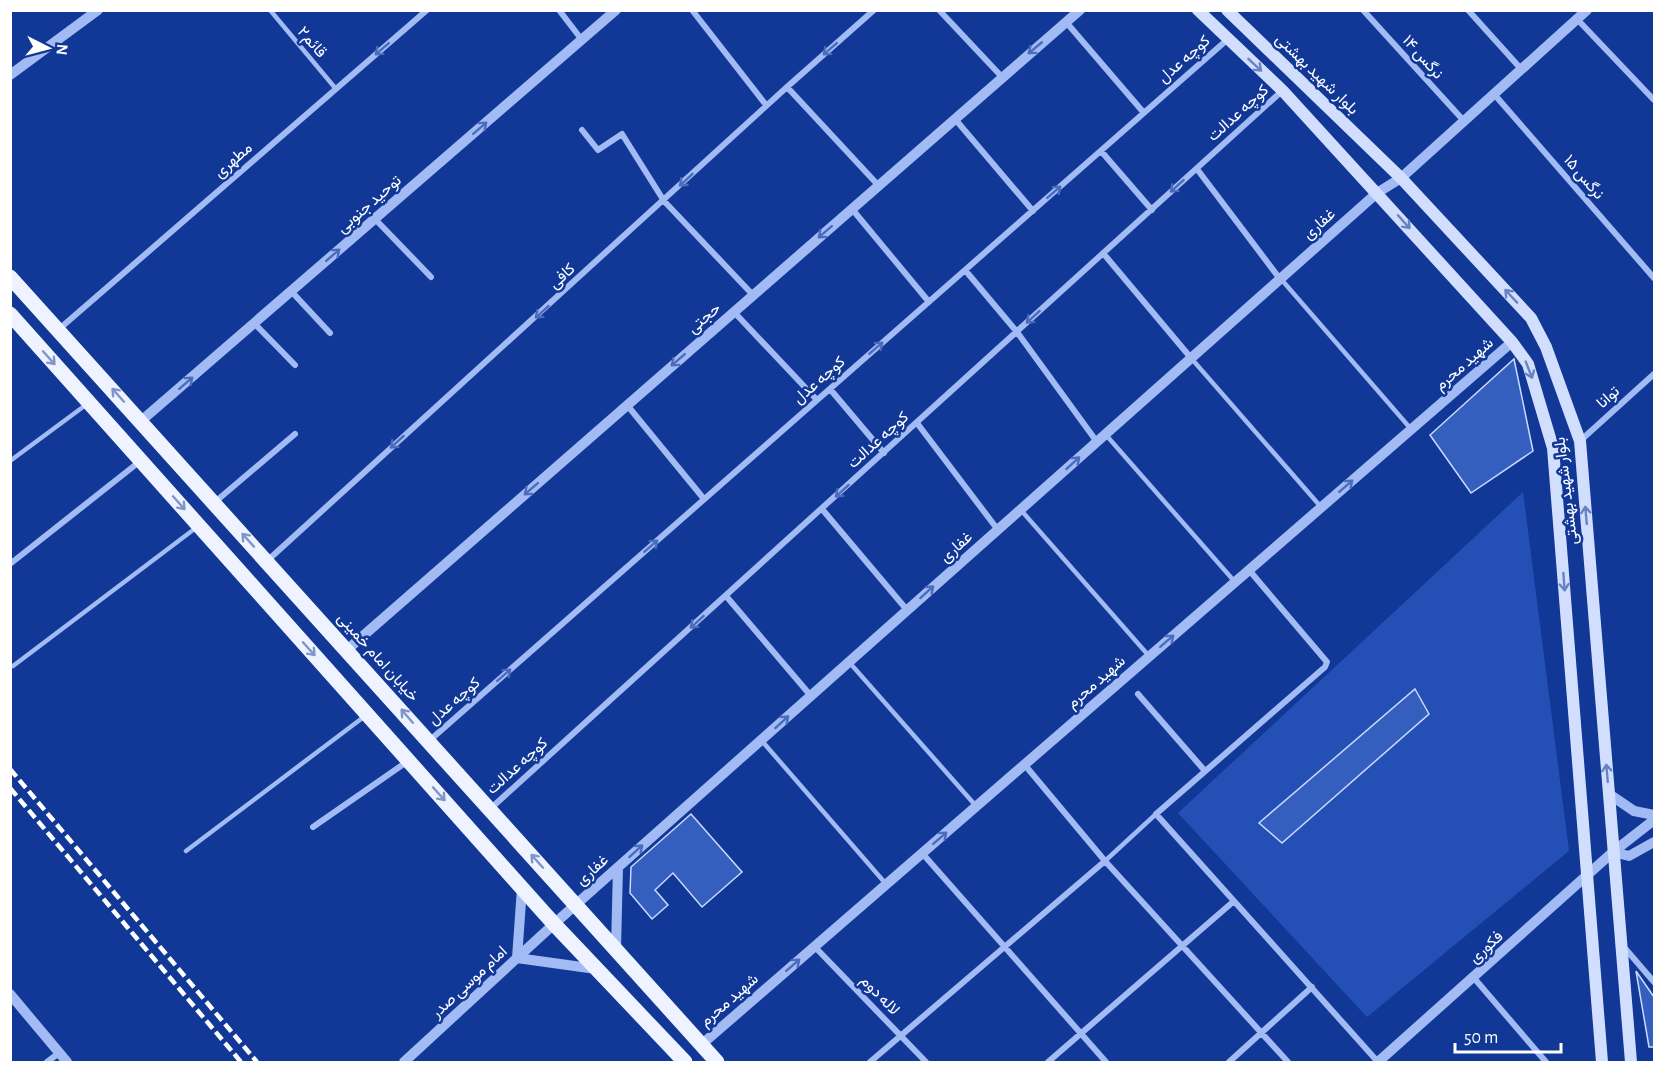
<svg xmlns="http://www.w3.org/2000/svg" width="1665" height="1073" font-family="'Alegreya Sans',Vazirmatn,sans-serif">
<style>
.green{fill:#2450b6}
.building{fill:#355fbe;stroke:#cadafd;stroke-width:1.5}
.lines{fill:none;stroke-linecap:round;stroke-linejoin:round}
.service{stroke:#a2bbf4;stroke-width:4.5}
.minor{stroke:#a2bbf4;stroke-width:6}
.tertiary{stroke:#a2bbf4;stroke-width:10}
.secondary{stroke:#d2defd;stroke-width:12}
.primary{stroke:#eff3ff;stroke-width:15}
.rail{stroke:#fff;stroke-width:4.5;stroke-dasharray:10 4.5;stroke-linecap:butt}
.oneway{stroke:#4b6cbc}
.oneway2{stroke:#6883c5}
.oneway3{stroke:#8096cb}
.labels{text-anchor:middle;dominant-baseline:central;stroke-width:5;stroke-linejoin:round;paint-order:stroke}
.street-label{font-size:16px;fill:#fff;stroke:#113897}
</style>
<rect width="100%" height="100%" fill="#113897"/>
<path class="green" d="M 1523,492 L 1569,851 L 1367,1017 L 1178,813 Z"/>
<path class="building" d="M 1514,359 L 1533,451 L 1471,493 L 1430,435 Z
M 1415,689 L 1429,714 L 1282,843 L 1259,823 Z
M 691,814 L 742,872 L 702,907 L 673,873 L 655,890 L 668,905 L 652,919 L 630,893 L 631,867 Z
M 1636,971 L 1654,997 L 1654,1047 L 1649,1047 Z"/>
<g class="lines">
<path class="service" d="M 270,10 L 336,89
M 1281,279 L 1411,429
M 1191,358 L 1321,507
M 1106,435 L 1235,582
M 10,461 L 87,404
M 1020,509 L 1149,656
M 849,662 L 976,806
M 13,666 L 197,527
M 762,741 L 886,884
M 186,851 L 365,716
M 1105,861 L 1156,814"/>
<path class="minor" d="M 559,10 L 582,40
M 692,10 L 766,105
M 939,10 L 1002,77
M 1363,10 L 1464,121
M 1468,10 L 1522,70
M 1577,19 L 1654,100
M 1066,22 L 1144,113
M 787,87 L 878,185
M 1494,94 L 1654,278
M 955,119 L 1033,211
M 582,130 L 598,150 L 622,134 L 664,201 L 753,295
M 1101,151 L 1152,210
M 1197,169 L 1280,279
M 852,209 L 929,302
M 375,219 L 431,277
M 1103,253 L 1191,358
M 965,270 L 1017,332 L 1097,442
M 291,291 L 330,333
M 734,312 L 817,400
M 254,323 L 295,365
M 58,330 L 427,10
M 830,389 L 884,453
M 627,405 L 704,499
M 917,423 L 998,530
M 1580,441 L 1654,374
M 215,502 L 295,434
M 822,509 L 907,610
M 267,561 L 787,87 L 874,10
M 10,564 L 139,462
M 1249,570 L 1327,662 L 1325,667 L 1156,814 L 1378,1062
M 726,596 L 811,696
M 1138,694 L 1205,771
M 429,741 L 1228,39
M 1024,764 L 1105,861 L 1288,1062
M 490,809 L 1282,91
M 313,827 L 408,761
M 922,853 L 1106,1062
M 814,946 L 926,1062
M 1623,946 L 1654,982
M 1474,978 L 1546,1062
M 47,1062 L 59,1053
M 870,1062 L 1105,861
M 1048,1062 L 1234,901
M 1229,1062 L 1312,987"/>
<path class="tertiary" d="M 10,75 L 98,10
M 141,421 L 616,10
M 348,649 L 1080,10
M 1609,794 L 1634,811 L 1654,815
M 1613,852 L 1629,856 L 1654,842
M 522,888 L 517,958 L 596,969
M 616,948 L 618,867
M 10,994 L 67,1062
M 701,1045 L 1512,342
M 404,1062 L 554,924 L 1377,193 L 1401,178 L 1587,10
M 1378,1062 L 1613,852 L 1654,820"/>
<path class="secondary" d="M 1198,10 L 1283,91 L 1512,342 L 1528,364 L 1553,448 L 1602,1062
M 1227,10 L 1401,178 L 1531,318 L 1546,347 L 1580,441 L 1631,1062"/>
<path class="primary" d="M 10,277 L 717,1062
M 10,314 L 554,924 L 685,1062"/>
<path class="rail" d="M 10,769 L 257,1062
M 10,788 L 241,1062"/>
</g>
<defs><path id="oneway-shaft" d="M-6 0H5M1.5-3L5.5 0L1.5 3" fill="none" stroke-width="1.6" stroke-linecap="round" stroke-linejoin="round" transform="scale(1.5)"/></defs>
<g class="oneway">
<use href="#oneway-shaft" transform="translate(1035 48) rotate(140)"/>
<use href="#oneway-shaft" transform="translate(382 49) rotate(139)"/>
<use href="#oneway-shaft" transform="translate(830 49) rotate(139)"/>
<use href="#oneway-shaft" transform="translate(480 128) rotate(-41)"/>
<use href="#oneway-shaft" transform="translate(686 180) rotate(137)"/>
<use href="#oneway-shaft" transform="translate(1177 186) rotate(138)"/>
<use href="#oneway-shaft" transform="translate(1054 192) rotate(-41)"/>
<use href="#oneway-shaft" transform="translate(825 232) rotate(139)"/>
<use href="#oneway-shaft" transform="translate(333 255) rotate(-41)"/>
<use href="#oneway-shaft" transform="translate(542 312) rotate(138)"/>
<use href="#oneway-shaft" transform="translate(1033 317) rotate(138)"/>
<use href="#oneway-shaft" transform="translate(876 348) rotate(-41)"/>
<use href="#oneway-shaft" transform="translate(678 360) rotate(139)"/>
<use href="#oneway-shaft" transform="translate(186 383) rotate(-41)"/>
<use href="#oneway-shaft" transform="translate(397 442) rotate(138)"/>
<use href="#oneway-shaft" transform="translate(1073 463) rotate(-42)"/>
<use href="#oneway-shaft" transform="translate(1346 486) rotate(-41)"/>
<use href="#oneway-shaft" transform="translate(531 489) rotate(139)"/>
<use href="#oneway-shaft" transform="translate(842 491) rotate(138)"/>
<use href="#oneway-shaft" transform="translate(651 546) rotate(-41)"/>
<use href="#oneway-shaft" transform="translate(927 592) rotate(-42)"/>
<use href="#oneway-shaft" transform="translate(697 622) rotate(138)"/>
<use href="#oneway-shaft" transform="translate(1167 641) rotate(-41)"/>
<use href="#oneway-shaft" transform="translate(504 675) rotate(-41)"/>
<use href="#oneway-shaft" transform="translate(782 722) rotate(-42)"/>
<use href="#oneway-shaft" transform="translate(940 838) rotate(-41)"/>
<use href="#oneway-shaft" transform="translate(636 851) rotate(-42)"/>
<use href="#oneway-shaft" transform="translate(793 965) rotate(-41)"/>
</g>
<g class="oneway2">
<use href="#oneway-shaft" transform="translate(1255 65) rotate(43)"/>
<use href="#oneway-shaft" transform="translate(1404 222) rotate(48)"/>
<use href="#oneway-shaft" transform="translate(1511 296) rotate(-133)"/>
<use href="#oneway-shaft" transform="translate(1529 370) rotate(69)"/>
<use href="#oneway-shaft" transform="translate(1586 515) rotate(-95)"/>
<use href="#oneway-shaft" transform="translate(1564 582) rotate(86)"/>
<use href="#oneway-shaft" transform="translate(1607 773) rotate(-95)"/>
</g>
<g class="oneway3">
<use href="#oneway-shaft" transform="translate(49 358) rotate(48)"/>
<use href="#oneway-shaft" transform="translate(118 395) rotate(-132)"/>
<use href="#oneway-shaft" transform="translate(179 503) rotate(48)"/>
<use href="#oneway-shaft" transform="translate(248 540) rotate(-132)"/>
<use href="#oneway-shaft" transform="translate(309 649) rotate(48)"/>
<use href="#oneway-shaft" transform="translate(407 716) rotate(-131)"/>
<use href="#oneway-shaft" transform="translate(439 794) rotate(48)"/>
<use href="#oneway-shaft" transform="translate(537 861) rotate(-132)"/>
</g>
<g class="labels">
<g class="street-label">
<text transform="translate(312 42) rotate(49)">قائم۲</text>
<text transform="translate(1423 57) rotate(48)">نرگس ۱۴</text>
<text transform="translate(1184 59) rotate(-41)">کوچه عدل</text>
<text transform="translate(1317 74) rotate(44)">بلوار شهید بهشتی</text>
<text transform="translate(1238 113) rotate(-42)">کوچه عدالت</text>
<text transform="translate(233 160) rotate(-41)">مطهری</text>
<text transform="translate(1584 177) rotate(49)">نرگس ۱۵</text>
<text transform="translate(369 204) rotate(-41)">توحید جنوبی</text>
<text transform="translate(1319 224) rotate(-42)">غفاری</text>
<text transform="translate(562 276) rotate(-42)">کافی</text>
<text transform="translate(704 318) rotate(-41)">حجتی</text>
<text transform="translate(1464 364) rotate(-41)">شهید محرم</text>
<text transform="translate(819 380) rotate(-41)">کوچه عدل</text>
<text transform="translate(1608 397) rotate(-42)">توانا</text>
<text transform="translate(878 440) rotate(-42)">کوچه عدالت</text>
<text transform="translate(1566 491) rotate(-97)">بلوار شهید بهشتی</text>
<text transform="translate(956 547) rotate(-42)">غفاری</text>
<text transform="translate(378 657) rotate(48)">خیابان امام خمینی</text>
<text transform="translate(1096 682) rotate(-41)">شهید محرم</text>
<text transform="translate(454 701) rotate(-41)">کوچه عدل</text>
<text transform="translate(517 766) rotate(-42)">کوچه عدالت</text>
<text transform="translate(592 870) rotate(-42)">غفاری</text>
<text transform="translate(1486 947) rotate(-42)">فکوری</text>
<text transform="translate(469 982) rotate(-43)">امام موسی صدر</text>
<text transform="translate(880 995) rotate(46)">لاله دوم</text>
<text transform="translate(729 1000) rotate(-41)">شهید محرم</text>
</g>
</g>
<rect width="1665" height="1073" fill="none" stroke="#ffffff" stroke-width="24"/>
<g transform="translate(48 48) rotate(96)" stroke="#113897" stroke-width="4.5" paint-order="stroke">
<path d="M0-4.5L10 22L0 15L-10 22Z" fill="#ffffff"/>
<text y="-9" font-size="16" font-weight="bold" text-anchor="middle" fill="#ffffff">N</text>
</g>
<path d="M1455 1043v9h106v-9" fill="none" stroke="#ffffff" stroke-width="3"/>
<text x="1464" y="1043" font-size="18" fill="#ffffff" stroke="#113897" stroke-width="4.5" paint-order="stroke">50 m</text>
</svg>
